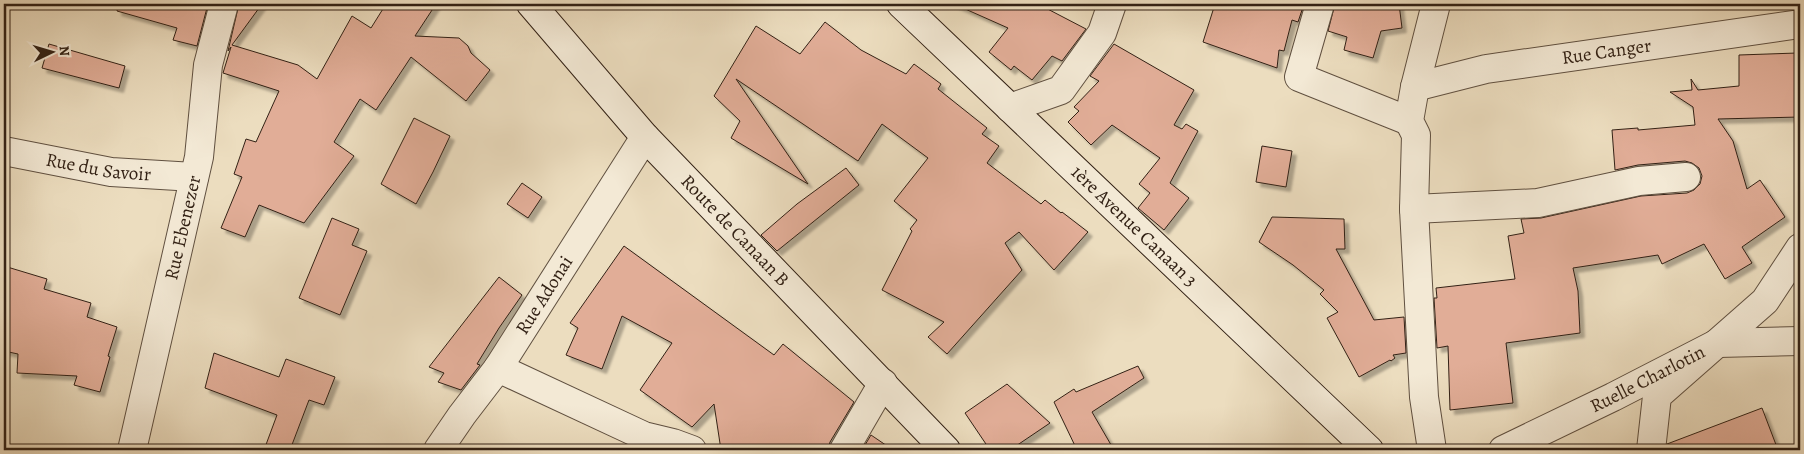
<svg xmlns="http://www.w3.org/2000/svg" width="1804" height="454" font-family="Alegreya,serif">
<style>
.building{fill:#e1ad97;stroke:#322115;filter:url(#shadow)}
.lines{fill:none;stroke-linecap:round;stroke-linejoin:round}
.street-casing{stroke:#605040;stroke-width:30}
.secondary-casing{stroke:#322115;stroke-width:30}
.street{stroke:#f3e9d5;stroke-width:28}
.secondary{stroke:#f3e9d5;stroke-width:28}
.labels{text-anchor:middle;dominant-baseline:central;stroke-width:5;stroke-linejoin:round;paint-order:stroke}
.street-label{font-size:19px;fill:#322115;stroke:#f3e9d5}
</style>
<defs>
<filter id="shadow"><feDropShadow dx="4.5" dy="4.5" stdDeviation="1" flood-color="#0004"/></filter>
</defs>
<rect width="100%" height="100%" fill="#ecddbf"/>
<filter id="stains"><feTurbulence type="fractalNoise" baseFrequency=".004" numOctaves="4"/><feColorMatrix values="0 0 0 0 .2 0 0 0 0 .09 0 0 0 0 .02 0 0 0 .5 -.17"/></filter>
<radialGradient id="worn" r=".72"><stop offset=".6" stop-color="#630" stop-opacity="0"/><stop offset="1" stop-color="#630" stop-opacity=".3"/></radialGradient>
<path class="building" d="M 118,4 L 208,4 L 197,46 L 173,40 L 177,28 L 117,11 Z
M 239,4 L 262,4 L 232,45 L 298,65 L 317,79 L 352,16 L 371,28 L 386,4 L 436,4 L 415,36 L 459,38 L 468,46 L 471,53 L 490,70 L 466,101 L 411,57 L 376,110 L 360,99 L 334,142 L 354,156 L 304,223 L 259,205 L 245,237 L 221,228 L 242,177 L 234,174 L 246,139 L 256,142 L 279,91 L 223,73 L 231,47 L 228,51 Z
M 954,4 L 1038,4 L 1086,29 L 1062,61 L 1052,56 L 1032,80 L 1014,66 L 1011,70 L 989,52 L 1008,28 Z
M 1215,4 L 1304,4 L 1298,22 L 1292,20 L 1284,51 L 1279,50 L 1277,68 L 1203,42 Z
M 1335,4 L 1399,4 L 1402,28 L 1381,31 L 1373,58 L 1344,50 L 1347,37 L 1328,31 Z
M 825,22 L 861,50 L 906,74 L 914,64 L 941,84 L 938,89 L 987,128 L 982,134 L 999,146 L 987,163 L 1041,204 L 1045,200 L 1061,213 L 1062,212 L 1088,232 L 1054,270 L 1019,232 L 1005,243 L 1022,270 L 947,354 L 928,337 L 944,322 L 882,290 L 912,231 L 910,229 L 917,220 L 894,201 L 928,158 L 882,124 L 858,161 L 736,79 L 808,184 L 731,138 L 740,121 L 714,96 L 756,26 L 800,54 Z
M 49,44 L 125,66 L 119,88 L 42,68 Z
M 1114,44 L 1194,90 L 1174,125 L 1182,129 L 1186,124 L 1198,131 L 1170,183 L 1189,198 L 1164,230 L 1138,208 L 1150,193 L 1139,184 L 1160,158 L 1112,125 L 1091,145 L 1068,122 L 1079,111 L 1074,107 L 1099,81 L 1090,76 Z
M 1797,53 L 1800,117 L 1718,119 L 1733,141 L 1747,189 L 1760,180 L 1785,217 L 1742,247 L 1752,263 L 1725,279 L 1704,244 L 1662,264 L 1658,255 L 1573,268 L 1578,291 L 1580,333 L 1506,343 L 1513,403 L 1450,410 L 1448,346 L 1437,348 L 1434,298 L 1437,298 L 1436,288 L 1515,279 L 1508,236 L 1524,233 L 1521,219 L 1541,218 L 1641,196 L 1687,193 L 1694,190 L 1700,184 L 1702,176 L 1699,168 L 1692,163 L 1685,161 L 1638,165 L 1615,170 L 1612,130 L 1638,128 L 1638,130 L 1695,125 L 1693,107 L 1670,92 L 1692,90 L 1691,79 L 1698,90 L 1739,86 L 1739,55 Z
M 414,118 L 450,136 L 433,172 L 416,204 L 381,184 Z
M 1262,146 L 1292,151 L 1286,187 L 1256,182 Z
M 846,168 L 859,185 L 777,251 L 761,235 L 797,204 Z
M 522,183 L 542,197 L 528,218 L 507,204 Z
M 1272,217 L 1344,219 L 1345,249 L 1336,249 L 1374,320 L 1404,317 L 1406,353 L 1393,355 L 1395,358 L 1391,361 L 1390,360 L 1359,377 L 1327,318 L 1338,312 L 1320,294 L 1324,290 L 1293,265 L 1259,242 Z
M 332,218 L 359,229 L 352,245 L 367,251 L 340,315 L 299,298 Z
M 624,246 L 774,355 L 783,344 L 854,402 L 830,442 L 828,450 L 721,450 L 714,404 L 692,427 L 640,390 L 672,343 L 622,316 L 602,369 L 566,355 L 578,328 L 570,323 Z
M 4,266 L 47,279 L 44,289 L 91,303 L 87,317 L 117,327 L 108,356 L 110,357 L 100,392 L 74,385 L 77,376 L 17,373 L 18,354 L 4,351 Z
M 499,277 L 522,295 L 499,328 L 477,364 L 480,365 L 461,390 L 438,382 L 444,373 L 429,367 Z
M 214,353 L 279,377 L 286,359 L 335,377 L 324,405 L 309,400 L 290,450 L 264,450 L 277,415 L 205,388 Z
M 1138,366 L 1144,378 L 1092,412 L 1114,450 L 1077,450 L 1054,402 L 1074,389 L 1076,392 Z
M 1007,384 L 1050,423 L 1010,450 L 990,450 L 965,413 Z
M 1762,408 L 1778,450 L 1667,450 L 1667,444 Z
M 871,435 L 893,450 L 862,450 Z"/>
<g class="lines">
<g class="street-casing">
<g id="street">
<path d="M 1320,4 L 1299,77 L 1409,121"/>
<path id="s1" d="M 1415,87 L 1486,69 L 1800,24"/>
<path d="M 1010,108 L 1061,90 L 1102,33 L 1112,4"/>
<path id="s2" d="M 4,151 L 111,172 L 194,177"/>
<path d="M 1414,209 L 1538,203 L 1639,181 L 1686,177"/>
<path d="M 498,368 L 644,436 L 673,443 L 692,450"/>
<path id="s3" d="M 132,450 L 199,157 L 208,65 L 224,4"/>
<path id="s4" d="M 438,450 L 462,415 L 498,368 L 645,137"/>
<path d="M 844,450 L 883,383"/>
<path d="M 1432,450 L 1424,397 L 1414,209 L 1416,135 L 1409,121 L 1415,87 L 1436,4"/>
<path id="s5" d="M 1503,450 L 1613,397 L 1718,343 L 1800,341"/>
<path d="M 1651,450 L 1657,396 L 1765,301 L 1800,248"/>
</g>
</g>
<g class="secondary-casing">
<g id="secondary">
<path id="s6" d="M 531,4 L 645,137 L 946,450"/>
<path id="s7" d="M 901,4 L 1369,450"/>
</g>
</g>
<use href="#street" class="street"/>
<use href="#secondary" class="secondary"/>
</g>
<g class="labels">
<g class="street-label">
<text stroke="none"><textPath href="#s1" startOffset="195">Rue Canger</textPath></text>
<text stroke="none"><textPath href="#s2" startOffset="96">Rue du Savoir</textPath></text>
<text stroke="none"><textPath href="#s7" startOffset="322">1ère Avenue Canaan 3</textPath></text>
<text stroke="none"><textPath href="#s3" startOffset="228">Rue Ebenezer</textPath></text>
<text stroke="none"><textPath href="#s6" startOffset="305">Route de Canaan B</textPath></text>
<text stroke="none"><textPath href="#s4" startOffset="188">Rue Adonai</textPath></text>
<text stroke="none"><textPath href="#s5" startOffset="161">Ruelle Charlotin</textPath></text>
</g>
</g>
<rect width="1804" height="454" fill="none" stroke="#ecddbf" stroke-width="20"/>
<rect x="5" y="5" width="1794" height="444" fill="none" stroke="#322115" stroke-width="2.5"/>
<rect x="10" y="10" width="1784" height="434" fill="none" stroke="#322115"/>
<g transform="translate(52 52) rotate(85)" stroke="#f3e9d5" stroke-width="4" paint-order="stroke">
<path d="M0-4L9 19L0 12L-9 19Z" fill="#322115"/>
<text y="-8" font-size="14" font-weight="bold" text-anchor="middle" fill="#322115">N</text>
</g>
<rect width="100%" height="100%" filter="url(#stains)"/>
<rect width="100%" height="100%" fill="url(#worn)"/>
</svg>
